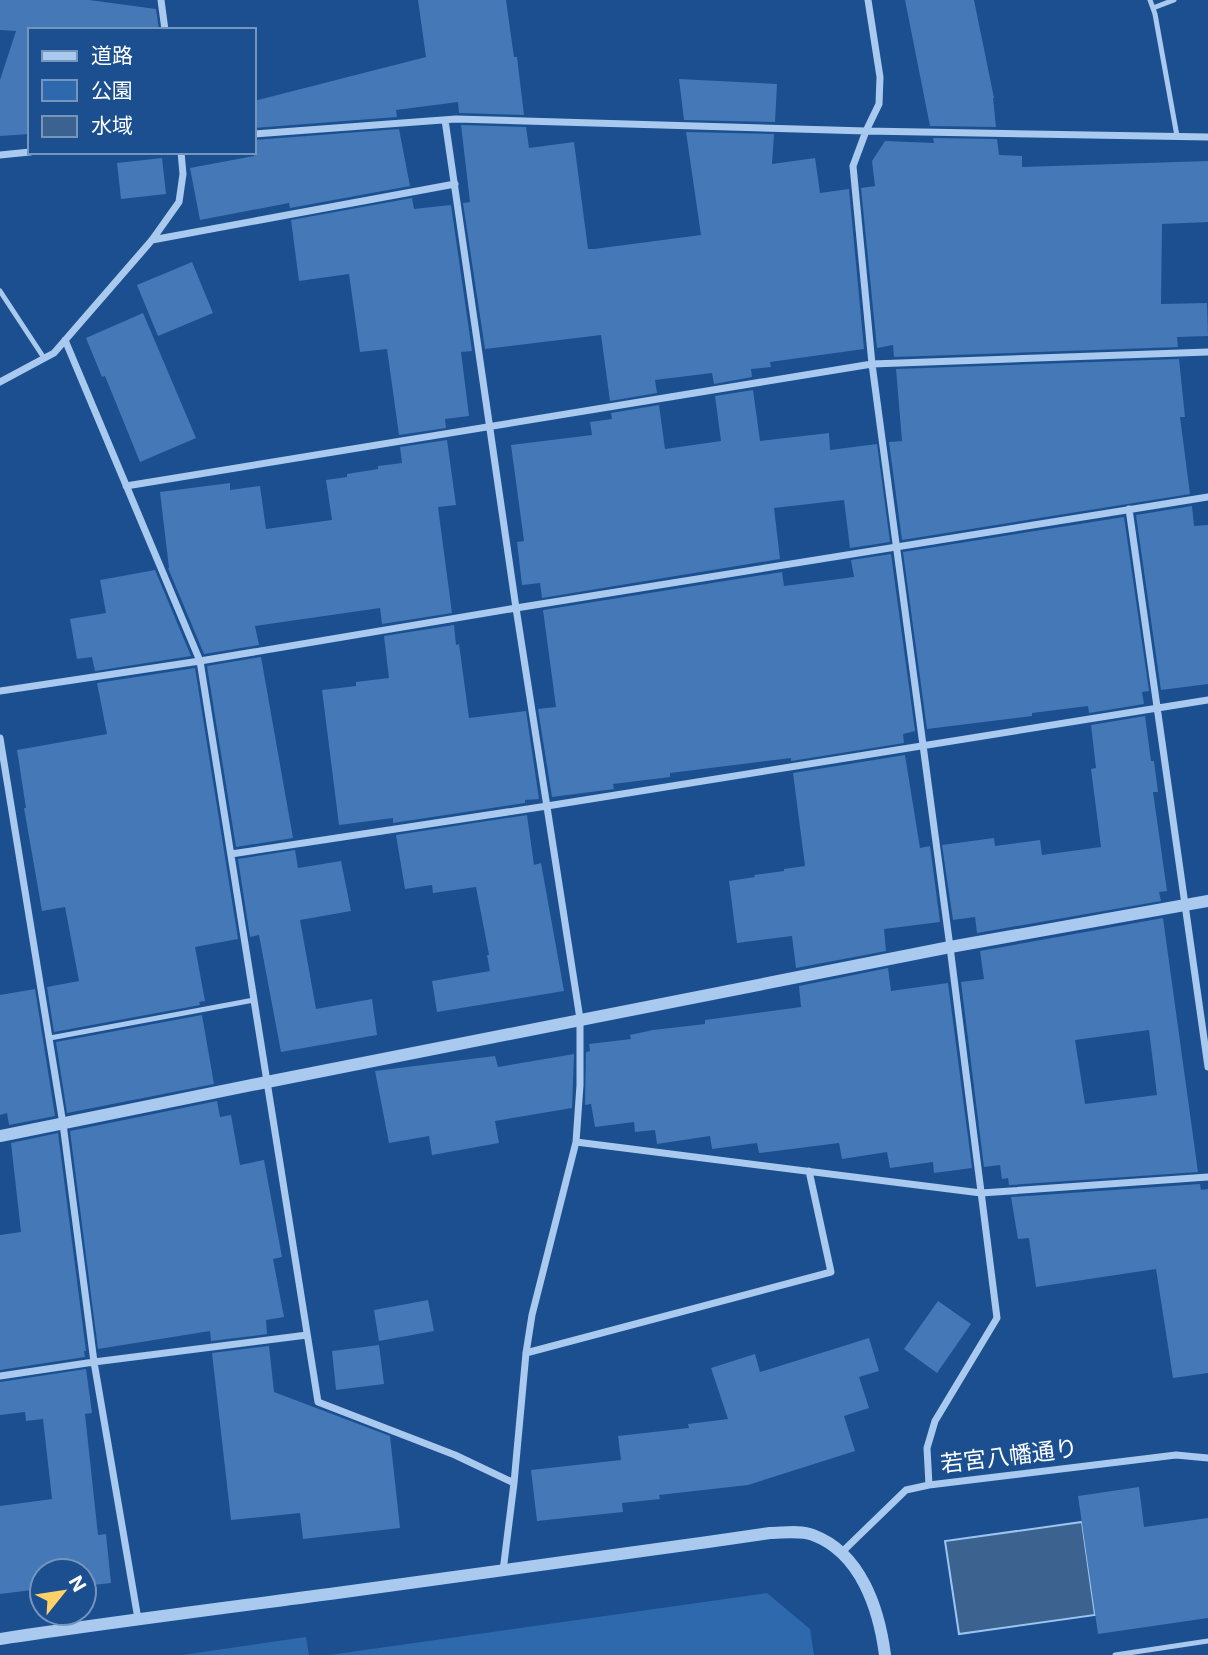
<svg xmlns="http://www.w3.org/2000/svg" width="1208" height="1655" font-family="Inter,'Noto Sans JP',sans-serif">
<style>
.green{fill:#2e69ad}
.water{fill:#3c6290;stroke:#9cc4f0;stroke-width:2}
.building{fill:#4478b7;fill-rule:evenodd}
.lines{fill:none;stroke-linecap:round;stroke-linejoin:round}
.service{stroke:#a9c9ee;stroke-width:5}
.minor{stroke:#a9c9ee;stroke-width:7}
.tertiary{stroke:#a9c9ee;stroke-width:12}
.labels{text-anchor:middle;dominant-baseline:central;stroke-width:6;stroke-linejoin:round;paint-order:stroke}
.street-label{font-size:23px;fill:#fff;stroke:#1b4f8f}
</style>
<rect width="100%" height="100%" fill="#1b4f8f"/>
<path class="green" d="M 767,1593 L 810,1629 L 814,1655 L 329,1655 Z
M 306,1637 L 309,1655 L 182,1655 Z"/>
<path class="water" d="M 1082,1522 L 1095,1615 L 959,1634 L 945,1541 Z"/>
<path class="building" d="M 0,0 L 89,0 L 156,9 L 159,30 L 30,30 L 30,134 L 0,136 L 0,80 L 16,31 L 0,30 Z
M 418,0 L 506,0 L 514,57 L 517,57 L 524,115 L 459,113 L 458,102 L 396,110 L 397,117 L 254,128 L 254,101 L 426,57 Z
M 905,0 L 974,0 L 994,98 L 993,98 L 996,127 L 930,126 Z
M 679,79 L 777,84 L 775,122 L 684,120 Z
M 461,125 L 526,127 L 529,148 L 574,142 L 588,249 L 594,249 L 701,235 L 686,132 L 774,134 L 772,164 L 815,158 L 820,193 L 849,189 L 864,349 L 770,362 L 771,367 L 751,369 L 752,377 L 714,384 L 712,373 L 655,380 L 657,393 L 610,401 L 601,335 L 485,349 L 463,203 L 470,202 Z
M 399,129 L 410,186 L 290,208 L 289,203 L 200,220 L 190,168 L 254,156 L 254,140 Z
M 933,138 L 997,139 L 999,155 L 1022,156 L 1022,167 L 1208,161 L 1208,222 L 1162,224 L 1161,304 L 1207,303 L 1208,336 L 1177,337 L 1178,347 L 894,357 L 893,345 L 877,348 L 861,188 L 875,186 L 872,161 L 885,141 L 934,143 Z
M 162,158 L 166,194 L 121,199 L 117,163 Z
M 412,198 L 414,209 L 451,205 L 472,351 L 461,352 L 469,416 L 445,419 L 446,428 L 399,435 L 387,349 L 360,352 L 349,274 L 299,281 L 291,220 Z
M 192,262 L 213,313 L 158,336 L 137,285 Z
M 143,313 L 196,438 L 140,462 L 105,376 L 102,377 L 86,338 Z
M 1179,359 L 1185,417 L 1180,417 L 1190,494 L 902,540 L 889,442 L 902,441 L 896,369 Z
M 753,390 L 760,441 L 829,433 L 830,450 L 877,444 L 890,542 L 850,548 L 844,500 L 774,508 L 780,559 L 542,598 L 540,583 L 522,585 L 517,542 L 524,541 L 511,445 L 592,435 L 590,422 L 612,419 L 611,413 L 659,405 L 665,449 L 721,441 L 715,396 Z
M 447,440 L 456,505 L 438,507 L 452,613 L 382,624 L 380,608 L 255,626 L 259,645 L 204,654 L 168,568 L 169,568 L 160,492 L 230,483 L 230,490 L 260,486 L 266,529 L 332,520 L 326,480 L 347,477 L 347,474 L 378,469 L 378,466 L 402,463 L 400,447 Z
M 1192,506 L 1194,526 L 1208,525 L 1208,684 L 1161,690 L 1136,515 Z
M 1124,517 L 1149,691 L 1142,692 L 1144,704 L 1089,713 L 1088,706 L 1032,713 L 1032,716 L 927,729 L 903,552 Z
M 891,554 L 915,731 L 903,734 L 904,743 L 791,761 L 791,758 L 670,773 L 670,777 L 613,784 L 614,789 L 552,797 L 538,709 L 556,707 L 543,610 L 782,572 L 784,586 L 854,577 L 851,560 Z
M 155,570 L 191,656 L 95,671 L 92,657 L 77,659 L 70,619 L 106,613 L 100,580 Z
M 454,625 L 456,645 L 459,644 L 469,718 L 526,711 L 539,799 L 525,800 L 525,803 L 393,823 L 393,818 L 339,825 L 322,690 L 356,686 L 356,682 L 389,678 L 384,636 Z
M 261,657 L 293,838 L 236,847 L 207,666 Z
M 195,668 L 238,939 L 195,947 L 205,1001 L 199,1002 L 200,1005 L 54,1032 L 47,987 L 79,981 L 65,907 L 42,911 L 24,808 L 26,808 L 17,750 L 107,734 L 97,683 Z
M 1145,716 L 1151,761 L 1154,761 L 1158,792 L 1153,792 L 1167,891 L 1159,892 L 1161,901 L 977,933 L 975,917 L 953,920 L 942,845 L 994,838 L 995,846 L 1040,840 L 1042,855 L 1101,847 L 1091,769 L 1096,768 L 1091,725 Z
M 905,755 L 920,848 L 930,846 L 940,922 L 884,929 L 886,951 L 796,968 L 792,936 L 737,943 L 729,881 L 755,877 L 754,875 L 784,871 L 784,869 L 805,866 L 793,773 Z
M 527,815 L 534,865 L 541,863 L 564,991 L 437,1012 L 432,981 L 490,971 L 487,955 L 489,955 L 476,887 L 433,893 L 432,885 L 405,889 L 396,835 Z
M 295,850 L 298,868 L 341,861 L 351,911 L 300,920 L 316,1009 L 372,999 L 377,1035 L 281,1052 L 259,935 L 250,937 L 238,859 Z
M 1163,918 L 1198,1172 L 1009,1185 L 1008,1178 L 1002,1179 L 1000,1165 L 984,1167 L 961,982 L 984,979 L 980,951 ZM 1149,1030 L 1157,1095 L 1085,1104 L 1075,1040 Z
M 888,968 L 891,991 L 948,983 L 972,1168 L 934,1173 L 933,1162 L 890,1168 L 887,1152 L 842,1159 L 839,1143 L 759,1153 L 757,1143 L 712,1149 L 710,1136 L 657,1144 L 655,1130 L 635,1132 L 634,1122 L 595,1127 L 591,1104 L 585,1105 L 586,1052 L 590,1051 L 589,1044 L 631,1039 L 630,1035 L 653,1030 L 705,1024 L 705,1020 L 801,1007 L 799,986 Z
M 35,989 L 55,1116 L 9,1125 L 7,1113 L 0,1115 L 0,995 Z
M 202,1015 L 214,1084 L 67,1113 L 56,1042 Z
M 574,1054 L 572,1108 L 495,1121 L 499,1143 L 432,1155 L 429,1136 L 389,1143 L 375,1071 L 495,1056 L 498,1067 Z
M 217,1101 L 220,1117 L 231,1115 L 240,1165 L 264,1160 L 282,1257 L 273,1259 L 284,1317 L 266,1320 L 267,1334 L 211,1341 L 210,1331 L 98,1349 L 70,1131 Z
M 58,1133 L 86,1351 L 84,1351 L 85,1357 L 0,1370 L 0,1235 L 21,1232 L 11,1143 Z
M 1200,1184 L 1201,1190 L 1208,1189 L 1208,1373 L 1173,1378 L 1156,1269 L 1036,1287 L 1029,1238 L 1018,1239 L 1011,1197 Z
M 428,1300 L 434,1331 L 379,1341 L 374,1310 Z
M 938,1301 L 971,1324 L 937,1373 L 904,1349 Z
M 869,1338 L 879,1371 L 859,1377 L 869,1408 L 844,1416 L 855,1451 L 748,1485 L 659,1495 L 660,1499 L 622,1503 L 623,1512 L 537,1521 L 531,1470 L 621,1460 L 618,1436 L 689,1428 L 688,1424 L 728,1419 L 711,1368 L 755,1354 L 760,1372 Z
M 379,1345 L 384,1384 L 336,1390 L 332,1351 Z
M 269,1346 L 274,1392 L 390,1436 L 400,1528 L 303,1539 L 300,1513 L 231,1520 L 212,1353 Z
M 86,1369 L 92,1413 L 85,1414 L 98,1535 L 106,1534 L 111,1583 L 84,1586 L 84,1571 L 42,1571 L 42,1591 L 32,1593 L 32,1590 L 0,1594 L 0,1506 L 52,1499 L 43,1419 L 26,1421 L 25,1412 L 0,1415 L 0,1382 Z
M 1139,1487 L 1144,1527 L 1208,1518 L 1208,1618 L 1098,1634 L 1078,1496 Z"/>
<g class="lines">
<path class="service" d="M 1150,0 L 1155,14 L 1177,136
M 1153,8 L 1174,0
M 0,291 L 44,358
M 50,1038 L 254,1000
M 1115,1655 L 1208,1641"/>
<path class="minor" d="M 161,0 L 165,30
M 868,0 L 880,77 L 879,104 L 866,131 L 853,166 L 872,364 L 950,947 L 997,1318 L 935,1421 L 927,1448 L 929,1485
M 445,120 L 516,608 L 580,1019 L 580,1085 L 576,1142 L 532,1315 L 526,1353 L 514,1483
M 254,134 L 456,119 L 866,131 L 1208,137
M 0,155 L 30,152
M 152,240 L 455,184
M 65,340 L 200,661 L 318,1402 L 455,1455 L 514,1483 L 503,1571
M 0,382 L 54,353 L 152,240 L 179,202 L 183,174 L 181,152
M 126,486 L 872,364 L 1208,352
M 1129,509 L 1208,1067
M 0,691 L 200,661 L 516,608 L 1208,497
M 0,738 L 63,1124 L 94,1362 L 138,1619
M 231,854 L 547,806 L 1208,700
M 576,1142 L 981,1193 L 1208,1177
M 526,1353 L 831,1272 L 809,1171
M 0,1376 L 94,1362 L 307,1335
M 841,1553 L 906,1490 L 929,1485 L 1176,1455 L 1208,1458"/>
<path class="tertiary" d="M 0,1136 L 267,1082 L 950,947 L 1208,901
M 0,1639 C 112,1622 225,1608 337,1593 C 482,1574 626,1554 770,1533 C 783,1533 800,1530 813,1535 C 861,1553 879,1609 885,1655"/>
</g>
<g class="labels">
<g class="street-label">
<text transform="translate(1009 1456) rotate(-7)">若宮八幡通り</text>
</g>
</g>
<rect x="28" y="28" width="228" height="126" fill="#1b4f8f" stroke="#7695bc" stroke-width="2"/>
<rect x="42" y="51" width="35" height="10" fill="#a9c9ee" stroke="#7695bc" stroke-width="2"/>
<text x="91" y="63" font-size="21" fill="#ffffff">道路</text>
<rect x="42" y="80" width="35" height="21" fill="#2e69ad" stroke="#7695bc" stroke-width="2"/>
<text x="91" y="98" font-size="21" fill="#ffffff">公園</text>
<rect x="42" y="116" width="35" height="21" fill="#3c6290" stroke="#7695bc" stroke-width="2"/>
<text x="91" y="133" font-size="21" fill="#ffffff">水域</text>
<g transform="translate(63 1592) rotate(60)"><circle r="33" fill="#1b4f8f" stroke="#7695bc" stroke-width="2"/>
<path d="M0-5L12 26L0 18L-12 26Z" fill="#ffd166"/>
<text y="-10" font-size="19" font-weight="bold" text-anchor="middle" fill="#ffffff">N</text>
</g>
</svg>
